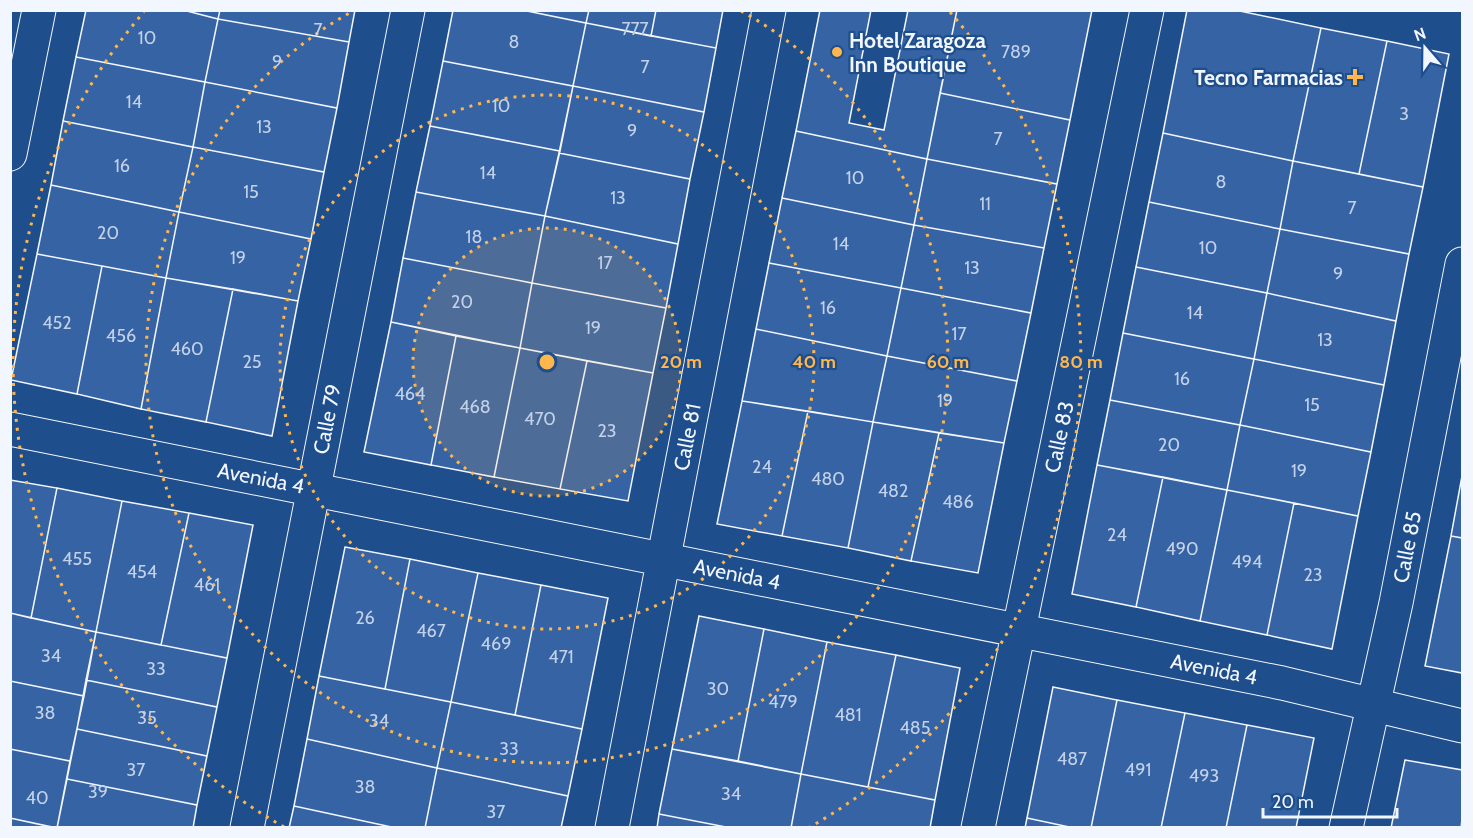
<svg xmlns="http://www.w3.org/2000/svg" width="1473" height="838" font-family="Cabin,sans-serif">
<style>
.building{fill:#3563a3;stroke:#f2f6ff;stroke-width:1.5}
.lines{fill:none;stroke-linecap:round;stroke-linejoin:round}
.street-casing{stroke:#f2f6ff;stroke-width:35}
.street{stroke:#1f4e8c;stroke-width:33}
.ring{fill:none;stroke:#ffb74d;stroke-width:3;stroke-dasharray:3 6}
.poi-dot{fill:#ffb74d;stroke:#1f4e8c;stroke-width:2}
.labels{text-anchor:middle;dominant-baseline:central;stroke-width:4.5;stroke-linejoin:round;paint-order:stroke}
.number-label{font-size:18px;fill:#c3d1e8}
.poi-label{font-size:21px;font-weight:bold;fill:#f2f6ff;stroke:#1f4e8c;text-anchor:start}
.street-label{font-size:21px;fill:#f2f6ff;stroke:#1f4e8c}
.centre{fill:#ffb74d;stroke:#1f4e8c;stroke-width:3}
.ring-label{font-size:18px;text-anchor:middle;font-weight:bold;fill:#ffb74d;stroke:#1f4e8c;stroke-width:4.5;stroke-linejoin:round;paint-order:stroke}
</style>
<rect width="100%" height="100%" fill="#1f4e8c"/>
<path class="building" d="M 86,10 L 183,10 L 218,19 L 205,82 L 76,57 Z
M 183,10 L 220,10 L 218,19 Z
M 220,10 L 355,10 L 349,42 L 218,19 Z
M 453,10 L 522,10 L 586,23 L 573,86 L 443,61 Z
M 522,10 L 589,10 L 586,23 Z
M 589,10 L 656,10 L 651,36 L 586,23 Z
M 656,10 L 723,10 L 716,48 L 651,36 Z
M 820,10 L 871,10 L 849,123 L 884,130 L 908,10 L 957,10 L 927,159 L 796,131 Z
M 957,10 L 1092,10 L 1070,120 L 940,93 Z
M 1187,10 L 1235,10 L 1321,28 L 1293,161 L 1163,133 Z
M 218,19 L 349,42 L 337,108 L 205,82 Z
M 586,23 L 716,48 L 704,112 L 573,86 Z
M 1321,28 L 1387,41 L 1359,174 L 1293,161 Z
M 1387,41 L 1449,54 L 1423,187 L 1359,174 Z
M 76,57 L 205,82 L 193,147 L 63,121 Z
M 443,61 L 573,86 L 560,151 L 430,126 Z
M 205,82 L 337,108 L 324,172 L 193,147 Z
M 573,86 L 704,112 L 690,179 L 559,153 Z
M 940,93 L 1070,120 L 1057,184 L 927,159 Z
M 63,121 L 193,147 L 179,212 L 51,185 Z
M 430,126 L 560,151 L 545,216 L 416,192 Z
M 796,131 L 927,159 L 914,225 L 782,198 Z
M 1163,133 L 1293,161 L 1280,229 L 1149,202 Z
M 193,147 L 324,172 L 311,239 L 179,212 Z
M 559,153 L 690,179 L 678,244 L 545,216 Z
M 927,159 L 1057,184 L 1044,248 L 914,225 Z
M 1293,161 L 1423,187 L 1409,254 L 1280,229 Z
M 51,185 L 179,212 L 166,278 L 37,254 Z
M 416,192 L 545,216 L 532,283 L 403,258 Z
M 782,198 L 914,225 L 901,288 L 769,263 Z
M 1149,202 L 1280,229 L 1267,293 L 1136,267 Z
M 179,212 L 311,239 L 298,301 L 166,278 Z
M 545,216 L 678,244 L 666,308 L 532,283 Z
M 914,225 L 1044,248 L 1031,313 L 901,288 Z
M 1280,229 L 1409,254 L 1396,321 L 1267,293 Z
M 37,254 L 102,266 L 77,394 L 11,380 Z
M 403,258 L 532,283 L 520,348 L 391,322 Z
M 769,263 L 901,288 L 887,356 L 756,329 Z
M 102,266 L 166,278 L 141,409 L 77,394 Z
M 1136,267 L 1267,293 L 1254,359 L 1123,333 Z
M 166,278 L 233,289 L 206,422 L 141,409 Z
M 532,283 L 666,308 L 653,373 L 520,348 Z
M 901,288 L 1031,313 L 1017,381 L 887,356 Z
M 233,289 L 298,301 L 272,436 L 206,422 Z
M 1267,293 L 1396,321 L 1384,385 L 1254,359 Z
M 391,322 L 456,336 L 431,465 L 364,452 Z
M 756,329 L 887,356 L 873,422 L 742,401 Z
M 1123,333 L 1254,359 L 1240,425 L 1110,400 Z
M 456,336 L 520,348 L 494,477 L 431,465 Z
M 520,348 L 587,361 L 560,489 L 494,477 Z
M 887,356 L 1017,381 L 1004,443 L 873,422 Z
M 1254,359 L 1384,385 L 1371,452 L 1240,425 Z
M 587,361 L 653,373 L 628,501 L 560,489 Z
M 1110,400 L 1240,425 L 1227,490 L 1097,465 Z
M 742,401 L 808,411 L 782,536 L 717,524 Z
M 808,411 L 873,422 L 848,548 L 782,536 Z
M 873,422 L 939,433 L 911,561 L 848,548 Z
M 1240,425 L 1371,452 L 1358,516 L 1227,490 Z
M 939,433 L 1004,443 L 978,573 L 911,561 Z
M 1097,465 L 1163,477 L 1136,607 L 1072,594 Z
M 1462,476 L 1462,538 L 1451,536 Z
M 1163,477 L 1227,490 L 1200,621 L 1136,607 Z
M 10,480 L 57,488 L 31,618 L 10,613 Z
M 57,488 L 122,501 L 96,632 L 31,618 Z
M 1227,490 L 1294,503 L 1267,635 L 1200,621 Z
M 122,501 L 189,513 L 161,645 L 96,632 Z
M 1294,503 L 1358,516 L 1332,649 L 1267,635 Z
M 189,513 L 253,525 L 227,658 L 161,645 Z
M 1451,536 L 1462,538 L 1462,673 L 1425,666 Z
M 345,547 L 410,559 L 385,689 L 319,676 Z
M 410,559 L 478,573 L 451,702 L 385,689 Z
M 478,573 L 541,585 L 515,715 L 451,702 Z
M 541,585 L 608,598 L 582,729 L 515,715 Z
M 10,613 L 96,632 L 84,696 L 10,681 Z
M 699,616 L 764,629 L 738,761 L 672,749 Z
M 764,629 L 827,642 L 801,774 L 738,761 Z
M 96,632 L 227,658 L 217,707 L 86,680 Z
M 827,642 L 896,655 L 868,787 L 801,774 Z
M 896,655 L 960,668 L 935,800 L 868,787 Z
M 319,676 L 451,702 L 437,768 L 307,739 Z
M 86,680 L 217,707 L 207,756 L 77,729 Z
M 10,681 L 84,696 L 70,761 L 10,749 Z
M 1053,687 L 1117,700 L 1091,828 L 1074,828 L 1027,818 Z
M 1117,700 L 1185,713 L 1161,828 L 1091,828 Z
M 451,702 L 582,729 L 568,796 L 437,768 Z
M 1185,713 L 1247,725 L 1226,828 L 1161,828 Z
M 1247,725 L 1314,738 L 1296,828 L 1226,828 Z
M 77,729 L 207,756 L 197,805 L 67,779 Z
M 307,739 L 437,768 L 425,828 L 396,828 L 294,806 Z
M 10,749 L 70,761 L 57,828 L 10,818 Z
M 672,749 L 801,774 L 791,828 L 731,828 L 659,814 Z
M 1405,760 L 1462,770 L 1462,819 L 1461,828 L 1391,828 Z
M 437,768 L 568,796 L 561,828 L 425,828 Z
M 801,774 L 935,800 L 930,828 L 791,828 Z
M 67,779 L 197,805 L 193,828 L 57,828 Z
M 294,806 L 396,828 L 289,828 Z
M 659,814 L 731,828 L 657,828 Z
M 10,818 L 56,828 L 10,828 Z
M 1027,818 L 1074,828 L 1025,828 Z"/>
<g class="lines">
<g class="street-casing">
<path id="street" d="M 10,154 L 39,10
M 10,429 L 1282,683 L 1462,726
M 247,828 L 408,10
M 612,828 L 769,10
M 978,828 L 1147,10
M 1346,828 L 1396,603 L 1462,264"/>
</g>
<use href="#street" class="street"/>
</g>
<circle cx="547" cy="362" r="134" fill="#ffb74d" fill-opacity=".12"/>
<g class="ring">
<circle cx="547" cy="362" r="134"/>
<circle cx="547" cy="362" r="267"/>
<path d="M741 11A401 401 0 1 1 353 11"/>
<path d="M284 827A534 534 0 0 1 144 12M950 12A534 534 0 0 1 810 827"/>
</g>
<g class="poi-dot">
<circle cx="837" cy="52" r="6"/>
<path d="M1352 68h6v6h6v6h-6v6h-6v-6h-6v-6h6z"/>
</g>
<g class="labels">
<g class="number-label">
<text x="635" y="29">777</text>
<text x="318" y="30">7</text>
<text x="147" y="38">10</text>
<text x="514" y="42">8</text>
<text x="1016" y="52">789</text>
<text x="277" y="62">9</text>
<text x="645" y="67">7</text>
<text x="134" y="102">14</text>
<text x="501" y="106">10</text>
<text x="1404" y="114">3</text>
<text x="264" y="127">13</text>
<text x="632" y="131">9</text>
<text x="998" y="139">7</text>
<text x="122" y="166">16</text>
<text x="488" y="173">14</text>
<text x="855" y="178">10</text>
<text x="1221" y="182">8</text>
<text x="251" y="192">15</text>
<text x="618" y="198">13</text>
<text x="985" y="204">11</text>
<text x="1352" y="208">7</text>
<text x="108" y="233">20</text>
<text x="474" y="237">18</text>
<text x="841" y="244">14</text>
<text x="1208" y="248">10</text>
<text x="238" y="258">19</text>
<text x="605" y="263">17</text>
<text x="972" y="268">13</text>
<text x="1338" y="274">9</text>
<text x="462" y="302">20</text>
<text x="828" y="308">16</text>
<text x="1195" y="313">14</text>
<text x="57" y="323">452</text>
<text x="593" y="328">19</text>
<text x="959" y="334">17</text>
<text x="121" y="336">456</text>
<text x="1325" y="340">13</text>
<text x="187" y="349">460</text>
<text x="252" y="362">25</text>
<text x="1182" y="379">16</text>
<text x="410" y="394">464</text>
<text x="945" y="401">19</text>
<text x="1312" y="405">15</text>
<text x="475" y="407">468</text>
<text x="540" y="419">470</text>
<text x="607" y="431">23</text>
<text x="1169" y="445">20</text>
<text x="762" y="467">24</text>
<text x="1299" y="471">19</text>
<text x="828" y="479">480</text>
<text x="893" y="491">482</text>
<text x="958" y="502">486</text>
<text x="1117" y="535">24</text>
<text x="1182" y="549">490</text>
<text x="77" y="559">455</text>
<text x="1247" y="562">494</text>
<text x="142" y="572">454</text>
<text x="1313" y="575">23</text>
<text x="207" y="585">461</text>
<text x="365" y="618">26</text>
<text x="431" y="631">467</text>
<text x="496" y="644">469</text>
<text x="51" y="656">34</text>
<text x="561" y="657">471</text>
<text x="156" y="669">33</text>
<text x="718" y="689">30</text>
<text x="783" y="702">479</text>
<text x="45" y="713">38</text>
<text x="848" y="715">481</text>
<text x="147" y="718">35</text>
<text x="379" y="721">34</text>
<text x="915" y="728">485</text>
<text x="509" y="749">33</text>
<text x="1072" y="759">487</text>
<text x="136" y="770">37</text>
<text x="1138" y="770">491</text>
<text x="1204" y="776">493</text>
<text x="365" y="787">38</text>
<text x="98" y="792">39</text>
<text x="731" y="794">34</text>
<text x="37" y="798">40</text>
<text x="496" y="812">37</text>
</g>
<g class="poi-label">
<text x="849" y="40">Hotel Zaragoza<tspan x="849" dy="24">Inn Boutique</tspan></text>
<text x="1343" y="77" text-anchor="end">Tecno Farmacias</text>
</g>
<g class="street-label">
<text transform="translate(327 419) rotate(-79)">Calle 79</text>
<text transform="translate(687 437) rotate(-79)">Calle 81</text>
<text transform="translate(1059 437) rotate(-78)">Calle 83</text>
<text transform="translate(261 478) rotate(11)">Avenida 4</text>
<text transform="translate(1407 547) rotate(-79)">Calle 85</text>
<text transform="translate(737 574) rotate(11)">Avenida 4</text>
<text transform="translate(1214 669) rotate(11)">Avenida 4</text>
</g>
</g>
<circle cx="547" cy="362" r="9" class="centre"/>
<g class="ring-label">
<text x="681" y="368">20 m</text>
<text x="814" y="368">40 m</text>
<text x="948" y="368">60 m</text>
<text x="1081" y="368">80 m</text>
</g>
<rect width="1473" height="838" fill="none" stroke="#f2f6ff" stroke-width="24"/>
<g transform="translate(1425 48) rotate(340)" stroke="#1f4e8c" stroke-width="4.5" paint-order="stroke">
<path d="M0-4.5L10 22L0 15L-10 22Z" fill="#f2f6ff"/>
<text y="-9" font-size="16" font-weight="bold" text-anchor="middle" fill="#f2f6ff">N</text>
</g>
<path d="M1263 808v9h134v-9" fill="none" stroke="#f2f6ff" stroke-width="3"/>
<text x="1272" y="808" font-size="18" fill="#f2f6ff" stroke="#1f4e8c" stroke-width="4.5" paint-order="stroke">20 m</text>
</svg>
